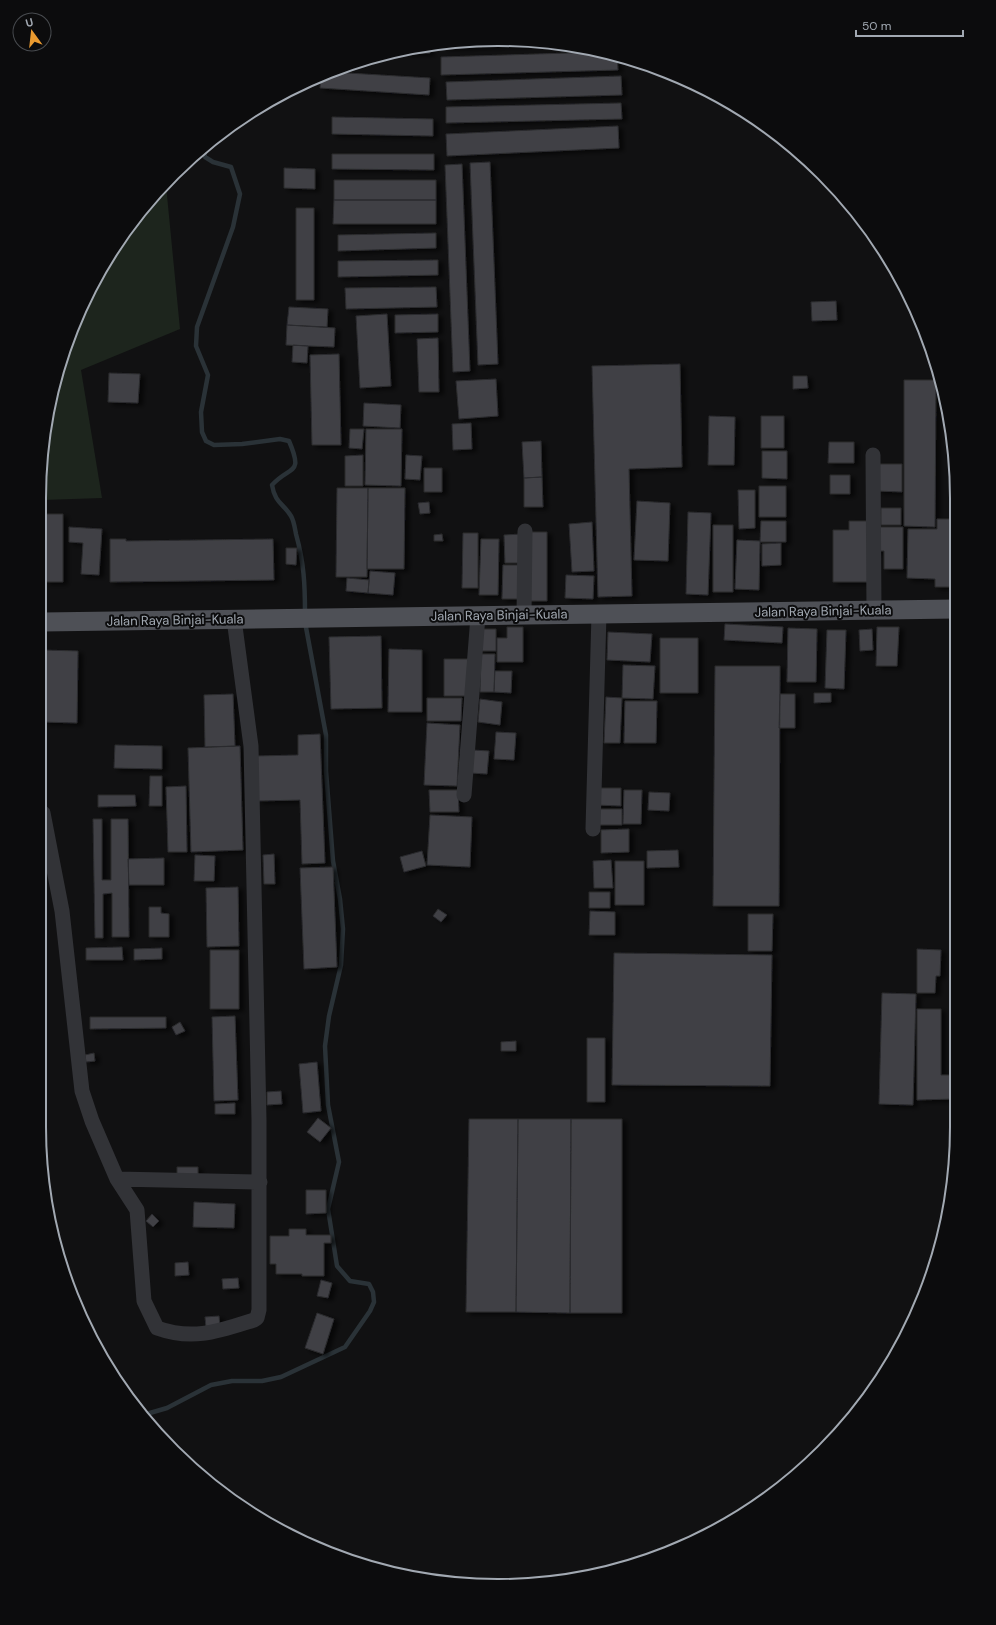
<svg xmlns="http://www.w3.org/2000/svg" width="996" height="1625" font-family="'DM Sans',sans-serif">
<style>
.green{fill:#1d251d}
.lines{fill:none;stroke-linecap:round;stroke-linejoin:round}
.stream{stroke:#2a3237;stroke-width:4.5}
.building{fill:#404145;stroke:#2b2b2e;filter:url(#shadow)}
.minor{stroke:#323337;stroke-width:15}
.major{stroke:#4e5056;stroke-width:19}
.labels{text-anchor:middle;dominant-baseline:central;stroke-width:4;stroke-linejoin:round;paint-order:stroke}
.street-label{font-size:13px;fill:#a2a9b2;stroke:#0c0c0d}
.rim{fill:none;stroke:#a2a9b2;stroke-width:2}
</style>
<defs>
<filter id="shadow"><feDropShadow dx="4.5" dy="2.5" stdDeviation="2" flood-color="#0009"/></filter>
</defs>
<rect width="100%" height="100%" fill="#111112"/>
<path class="green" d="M 166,185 L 180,329 L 81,370 L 102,498 L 43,500 L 43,438 L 74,323 L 134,219 Z"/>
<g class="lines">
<path class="stream" d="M 203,147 L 205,157 L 213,162 L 231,167 L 240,194 L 233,227 L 197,327 L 196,346 L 208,375 L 201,412 L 202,432 L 206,441 L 214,445 L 242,444 L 280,439 L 289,441 C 304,476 290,465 272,485 C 275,503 283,503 291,516 C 294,521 295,529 296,534 C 304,563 305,584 305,614
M 143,1415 L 167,1408 L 211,1385 L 232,1381 L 262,1381 L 281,1377 L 345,1347 L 370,1311 L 374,1302 L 373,1292 L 369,1284 L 350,1281 L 337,1266 L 328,1209 L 339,1162 L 328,1105 L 325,1046 L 329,1016 L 341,965 L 343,929 L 340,899 L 333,861 L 326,771 L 326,735 L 305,622"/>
</g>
<path class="building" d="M 528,40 L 553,44 L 444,48 L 444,43 Z
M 430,45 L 430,53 L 405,54 L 405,51 Z
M 601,52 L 617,55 L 618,70 L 441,75 L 441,57 Z
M 331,72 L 430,78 L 429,95 L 320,88 L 321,77 Z
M 621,76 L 622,95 L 447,100 L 446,82 Z
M 621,103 L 622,119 L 446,123 L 446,107 Z
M 332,117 L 433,119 L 433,136 L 332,134 Z
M 618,126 L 619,148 L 447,156 L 446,134 Z
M 332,154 L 434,154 L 434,170 L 332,169 Z
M 490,162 L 498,364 L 478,365 L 470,163 Z
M 462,164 L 470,371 L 453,372 L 445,165 Z
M 284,168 L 315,169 L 315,189 L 284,188 Z
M 334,180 L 436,180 L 436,200 L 334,200 Z
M 334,200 L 436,200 L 436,224 L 333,224 Z
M 296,208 L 314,208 L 314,300 L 296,300 Z
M 436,233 L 436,248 L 338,251 L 338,235 Z
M 438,260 L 438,275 L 338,277 L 338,261 Z
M 436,287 L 437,307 L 346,309 L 345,288 Z
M 836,301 L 837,320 L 812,321 L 811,302 Z
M 289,307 L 328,309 L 327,327 L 287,325 Z
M 387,314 L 391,386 L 360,388 L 356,316 Z
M 438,314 L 438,332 L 395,333 L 395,315 Z
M 287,325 L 335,328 L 334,347 L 286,345 Z
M 438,338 L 439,392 L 419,392 L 417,339 Z
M 293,345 L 308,346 L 307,363 L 292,362 Z
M 339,354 L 341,445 L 312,445 L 310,355 Z
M 680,364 L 682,467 L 629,469 L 632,596 L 598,597 L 592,366 Z
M 109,373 L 140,374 L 138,403 L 108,402 Z
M 793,376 L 807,376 L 808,388 L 793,389 Z
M 496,379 L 498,416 L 459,419 L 456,381 Z
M 904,380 L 936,380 L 935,527 L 904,526 Z
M 364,403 L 401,405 L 400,428 L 363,426 Z
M 709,416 L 735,417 L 734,465 L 708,465 Z
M 761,416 L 784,416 L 784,448 L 761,448 Z
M 471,423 L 472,449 L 453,450 L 452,424 Z
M 350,429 L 364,429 L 362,449 L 349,448 Z
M 366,429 L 402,429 L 401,486 L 365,485 Z
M 541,441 L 542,477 L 524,478 L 522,442 Z
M 829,442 L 854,442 L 854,463 L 828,463 Z
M 951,449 L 953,449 L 956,468 L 956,514 L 950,514 Z
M 762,451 L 787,451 L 787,479 L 762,478 Z
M 363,455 L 363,486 L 345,486 L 345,456 Z
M 406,455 L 422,456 L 420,480 L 405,479 Z
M 877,464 L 902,464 L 902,492 L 877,491 Z
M 424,468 L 442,468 L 442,492 L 424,492 Z
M 830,475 L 850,475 L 850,494 L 830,494 Z
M 542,477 L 543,507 L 524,507 L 524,478 Z
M 759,486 L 786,486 L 786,517 L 759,517 Z
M 337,488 L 368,488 L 367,577 L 336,577 Z
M 368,488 L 405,488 L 404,569 L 367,569 Z
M 738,490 L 755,490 L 755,528 L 739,529 Z
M 637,501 L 670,503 L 668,561 L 634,560 Z
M 429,502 L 430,513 L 420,514 L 418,503 Z
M 881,508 L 901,508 L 901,525 L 881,525 Z
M 688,512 L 711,513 L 708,595 L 686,594 Z
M 43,514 L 63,514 L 63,582 L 45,582 Z
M 937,519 L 956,519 L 956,587 L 935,587 L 935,579 L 907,578 L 908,529 L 937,529 Z
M 761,521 L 786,521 L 786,542 L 760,542 Z
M 849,521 L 871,521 L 871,582 L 833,582 L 833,530 L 849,530 Z
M 592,522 L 594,571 L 572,572 L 569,524 Z
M 713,525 L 733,525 L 733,592 L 713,592 Z
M 69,527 L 102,529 L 99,575 L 81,574 L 83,543 L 69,542 Z
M 875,527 L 903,527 L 903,569 L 884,569 L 884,551 L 875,551 Z
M 528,532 L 547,532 L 547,601 L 528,601 Z
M 463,533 L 478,533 L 478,588 L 462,588 Z
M 442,534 L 443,541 L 434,541 L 434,535 Z
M 521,534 L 522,563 L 505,563 L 504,535 Z
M 110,539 L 126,539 L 126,541 L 273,539 L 274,580 L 110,582 Z
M 481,539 L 499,539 L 498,595 L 479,595 Z
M 737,540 L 760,541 L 759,590 L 735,589 Z
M 781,543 L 781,565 L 762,566 L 762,544 Z
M 286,548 L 297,548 L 296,565 L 286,564 Z
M 503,565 L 523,565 L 522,599 L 502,599 Z
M 370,571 L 395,573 L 393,595 L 368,593 Z
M 566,575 L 594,576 L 593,599 L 565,598 Z
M 347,578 L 369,580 L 368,593 L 346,591 Z
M 725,624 L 783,627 L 782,643 L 724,640 Z
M 507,627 L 523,627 L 523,662 L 497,662 L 497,638 L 507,638 Z
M 877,627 L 899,627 L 897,666 L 876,666 Z
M 788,628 L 817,629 L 816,682 L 787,682 Z
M 482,629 L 496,629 L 496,651 L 481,651 Z
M 872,629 L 873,650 L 860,651 L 859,630 Z
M 827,630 L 846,630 L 844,689 L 825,688 Z
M 608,632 L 652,634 L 650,662 L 607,660 Z
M 381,636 L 382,708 L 331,709 L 329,637 Z
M 660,638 L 698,638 L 698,693 L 660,693 Z
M 389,649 L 422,650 L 422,712 L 388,712 Z
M 43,650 L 78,651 L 77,723 L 43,722 Z
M 481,654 L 495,654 L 494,692 L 480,692 Z
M 444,659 L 469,659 L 469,696 L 444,696 Z
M 623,665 L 655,666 L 653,699 L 622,698 Z
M 715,666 L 780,666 L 779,906 L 713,906 Z
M 495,671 L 512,671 L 511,693 L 494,692 Z
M 814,693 L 831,693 L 831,702 L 814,703 Z
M 233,694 L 235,746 L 205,747 L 204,695 Z
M 780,694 L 795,694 L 795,728 L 779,728 Z
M 606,697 L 622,698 L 620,743 L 604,743 Z
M 427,698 L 462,698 L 461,721 L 427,721 Z
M 480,699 L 502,702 L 500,725 L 478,722 Z
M 625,701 L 657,701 L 656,743 L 624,743 Z
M 427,723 L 460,725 L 457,786 L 424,785 Z
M 496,732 L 516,733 L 514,760 L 494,759 Z
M 320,734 L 325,863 L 302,864 L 300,800 L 258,801 L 257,756 L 298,755 L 298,735 Z
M 115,745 L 162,746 L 162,769 L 114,768 Z
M 240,746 L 243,850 L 191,852 L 188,748 Z
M 473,750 L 489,751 L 487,774 L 471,773 Z
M 150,776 L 162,776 L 162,806 L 149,806 Z
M 186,786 L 187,852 L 168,852 L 166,787 Z
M 596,788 L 621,788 L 621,806 L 596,805 Z
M 429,790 L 458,790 L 459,812 L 430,812 Z
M 624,790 L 642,790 L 641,824 L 623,824 Z
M 649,792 L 670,793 L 669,811 L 648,810 Z
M 98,795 L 135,795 L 136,806 L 98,807 Z
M 596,809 L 622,809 L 622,825 L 596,825 Z
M 430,815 L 472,817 L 470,867 L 427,865 Z
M 93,819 L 102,819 L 102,880 L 111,880 L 111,819 L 128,819 L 129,937 L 112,937 L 112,893 L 103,894 L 103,938 L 95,938 Z
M 629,829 L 629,852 L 601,853 L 601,830 Z
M 678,850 L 679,867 L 647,868 L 647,851 Z
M 422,851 L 426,866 L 404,872 L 400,857 Z
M 274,854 L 275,884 L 264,884 L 263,855 Z
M 195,855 L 215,856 L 214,881 L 194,881 Z
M 164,858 L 164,885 L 129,885 L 128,859 Z
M 611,860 L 613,888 L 594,888 L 593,861 Z
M 615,861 L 644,861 L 644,905 L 615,905 Z
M 333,867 L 337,967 L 304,969 L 300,868 Z
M 238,887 L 239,946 L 207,947 L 206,888 Z
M 589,892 L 610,892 L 610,908 L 589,908 Z
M 149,907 L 161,907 L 161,913 L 169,914 L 169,937 L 149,937 Z
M 438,909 L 447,915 L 441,922 L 433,916 Z
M 590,911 L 615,912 L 615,935 L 589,935 Z
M 748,914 L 773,914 L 772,951 L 748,951 Z
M 122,947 L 123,960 L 86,960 L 86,948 Z
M 162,948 L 162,959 L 134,960 L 134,949 Z
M 917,949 L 941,950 L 940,976 L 936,976 L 935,993 L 917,993 Z
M 210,950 L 239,950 L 239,1009 L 210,1009 Z
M 614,953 L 772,955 L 770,1086 L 612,1085 Z
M 882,993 L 916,994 L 913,1105 L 879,1104 Z
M 917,1009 L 941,1009 L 941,1075 L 954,1075 L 953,1099 L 917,1100 Z
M 235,1016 L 238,1100 L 214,1101 L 212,1017 Z
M 90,1017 L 166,1017 L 166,1028 L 90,1029 Z
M 180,1022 L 185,1031 L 176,1035 L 172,1027 Z
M 587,1038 L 605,1038 L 605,1102 L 587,1102 Z
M 516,1041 L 516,1051 L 501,1051 L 501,1042 Z
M 94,1053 L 95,1061 L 86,1062 L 85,1055 Z
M 317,1062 L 321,1111 L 303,1113 L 299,1064 Z
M 281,1091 L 282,1104 L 267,1105 L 267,1092 Z
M 235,1103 L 235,1114 L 215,1114 L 215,1104 Z
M 318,1118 L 331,1128 L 320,1142 L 307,1132 Z
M 469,1119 L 518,1119 L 516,1312 L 466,1312 Z
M 518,1119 L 571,1119 L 570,1313 L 516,1312 Z
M 571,1119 L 622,1119 L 622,1313 L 570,1313 Z
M 177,1167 L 198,1167 L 198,1178 L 177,1177 Z
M 306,1190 L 326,1190 L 326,1213 L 306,1214 Z
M 194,1202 L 235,1204 L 234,1228 L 193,1227 Z
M 152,1214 L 159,1221 L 153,1227 L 146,1221 Z
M 289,1229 L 306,1229 L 306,1235 L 331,1235 L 331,1243 L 324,1243 L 324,1276 L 302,1276 L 302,1274 L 276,1274 L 276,1264 L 270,1264 L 270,1236 L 289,1236 Z
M 188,1262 L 189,1275 L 175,1276 L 175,1263 Z
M 238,1278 L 239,1288 L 223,1289 L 222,1279 Z
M 321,1280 L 332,1283 L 328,1298 L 317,1296 Z
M 317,1313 L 334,1319 L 323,1354 L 305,1348 Z
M 219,1316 L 220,1327 L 206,1328 L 205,1317 Z"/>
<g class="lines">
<path class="minor" d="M 873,455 L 874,611
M 524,615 L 525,531
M 464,795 L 478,616
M 43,813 L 62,911 L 82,1091 L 92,1121 L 117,1179 L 137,1210 L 144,1301 L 157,1328 C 193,1341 219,1331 254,1320 L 257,1318 L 259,1310 L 259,1120 L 251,746 L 234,619
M 593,829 L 599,614
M 117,1179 L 260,1182"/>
<path class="major" d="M 43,622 L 955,609"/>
</g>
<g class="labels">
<g class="street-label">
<text transform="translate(823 611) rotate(-1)">Jalan Raya Binjai-Kuala</text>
<text transform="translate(499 615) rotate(-1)">Jalan Raya Binjai-Kuala</text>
<text transform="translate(175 620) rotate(-1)">Jalan Raya Binjai-Kuala</text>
</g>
</g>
<path d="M0 0H996V1625H0ZM498 46H498A452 452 0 0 1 950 498V1127A452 452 0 0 1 498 1579H498A452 452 0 0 1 46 1127V498A452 452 0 0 1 498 46Z" fill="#0c0c0d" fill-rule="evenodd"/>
<path class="rim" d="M498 46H498A452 452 0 0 1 950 498V1127A452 452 0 0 1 498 1579H498A452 452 0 0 1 46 1127V498A452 452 0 0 1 498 46Z"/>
<g transform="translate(32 32) rotate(345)"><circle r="19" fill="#0c0c0d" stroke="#484b4f"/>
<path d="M0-3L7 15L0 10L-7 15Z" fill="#eb9b30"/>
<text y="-6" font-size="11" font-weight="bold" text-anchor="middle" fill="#a2a9b2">U</text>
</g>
<path d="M856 30v6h107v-6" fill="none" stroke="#a2a9b2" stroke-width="2"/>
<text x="862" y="30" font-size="12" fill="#a2a9b2" stroke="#0c0c0d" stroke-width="3" paint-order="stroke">50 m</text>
</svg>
